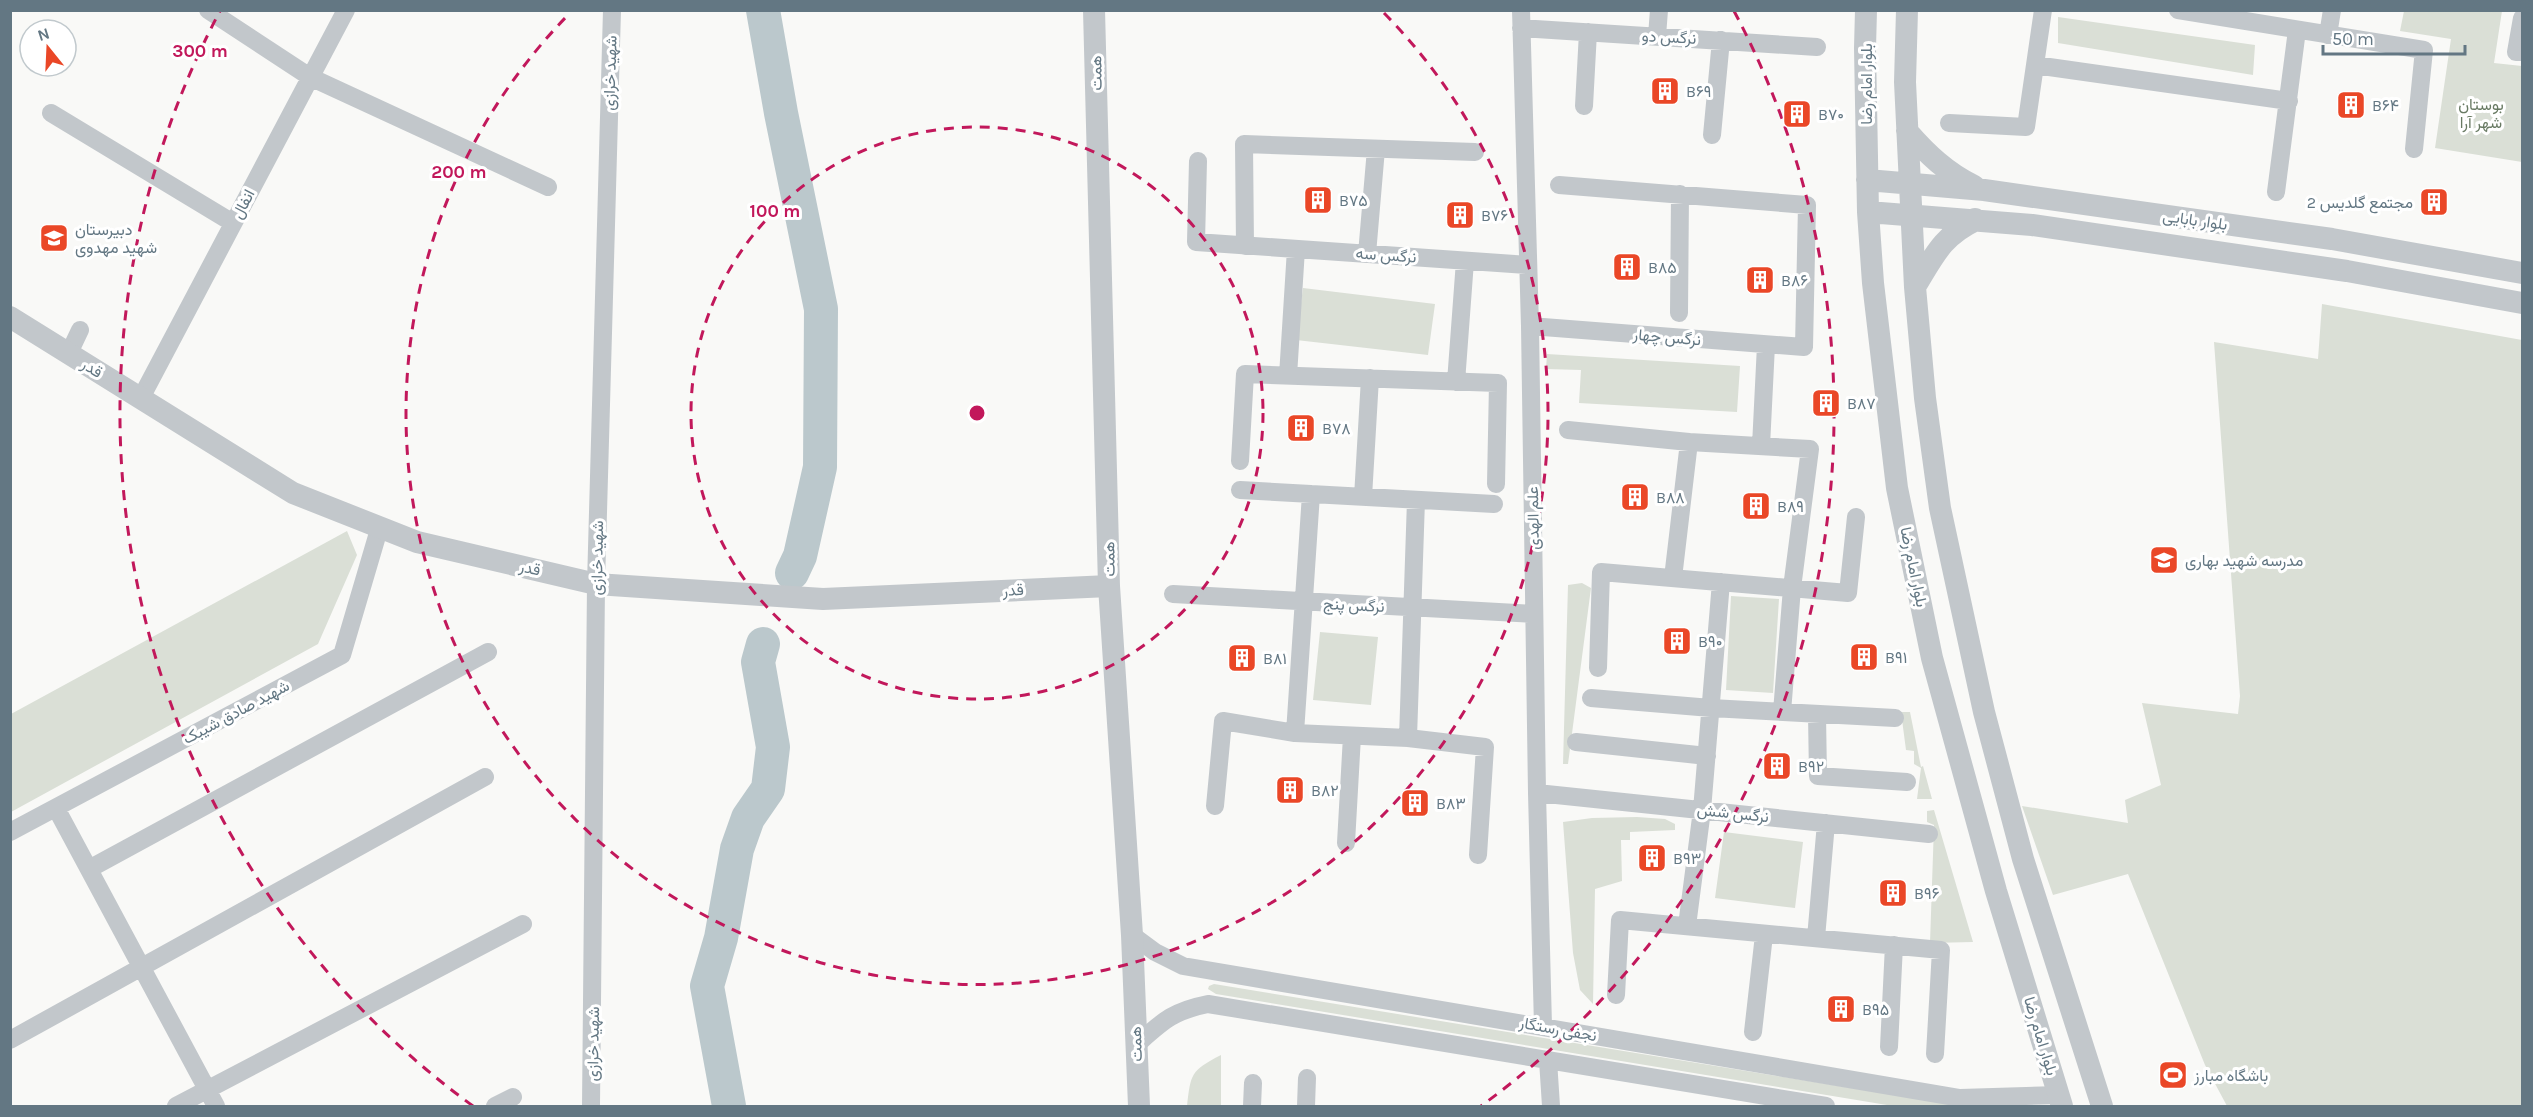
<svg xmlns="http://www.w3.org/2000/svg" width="2533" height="1117" font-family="Karla,Vazirmatn,sans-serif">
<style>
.green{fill:#dadfd6}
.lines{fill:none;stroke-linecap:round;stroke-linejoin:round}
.river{stroke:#bbc8cc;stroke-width:34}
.minor{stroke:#c2c7cb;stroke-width:18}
.tertiary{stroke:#c2c7cb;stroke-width:22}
.ring{fill:none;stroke:#c2185b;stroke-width:3;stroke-dasharray:10 8}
.labels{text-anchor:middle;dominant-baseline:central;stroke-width:6;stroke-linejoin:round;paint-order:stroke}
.street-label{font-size:16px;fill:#637783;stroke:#fff}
.poi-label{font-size:16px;fill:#637783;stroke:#fff;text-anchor:start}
.park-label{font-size:16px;fill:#687a63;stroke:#fff}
.centre{fill:#c2185b;stroke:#fff;stroke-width:3}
.ring-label{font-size:18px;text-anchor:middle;font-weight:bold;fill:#c2185b;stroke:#fff;stroke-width:6;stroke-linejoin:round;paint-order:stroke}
</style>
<rect width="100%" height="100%" fill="#f9f9f7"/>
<path class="green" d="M 2404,11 L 2502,11 L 2494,63 L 2522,66 L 2522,162 L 2435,148 L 2451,39 L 2400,31 Z
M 2058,17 L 2255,45 L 2253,75 L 2058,43 Z
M 1303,288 L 1435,304 L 1428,355 L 1296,340 Z
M 2322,304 L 2522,340 L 2522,1106 L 2227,1106 L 2205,1065 L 2128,874 L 2053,895 L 2022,806 L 2128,823 L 2125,800 L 2161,785 L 2142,703 L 2238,714 L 2240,696 L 2214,342 L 2318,359 Z
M 1547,354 L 1740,366 L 1737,412 L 1579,403 L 1581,370 L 1546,369 Z
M 347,531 L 357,555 L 318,644 L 11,812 L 11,714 Z
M 1582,583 L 1591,588 L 1568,764 L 1563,764 L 1568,585 Z
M 1731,596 L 1779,599 L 1773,693 L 1726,690 Z
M 1320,632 L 1378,637 L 1371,705 L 1313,700 Z
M 1901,712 L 1910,712 L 1921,767 L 1923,766 L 1932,799 L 1917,799 L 1921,768 L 1914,764 L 1914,751 L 1906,750 Z
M 1934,810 L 1973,942 L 1930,943 L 1934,825 L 1927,822 L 1927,811 Z
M 1637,817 L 1665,819 L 1675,824 L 1675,830 L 1630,832 L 1630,840 L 1621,840 L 1622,881 L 1595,889 L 1593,1004 L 1580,990 L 1573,953 L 1563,822 L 1592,818 Z
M 1724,832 L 1803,842 L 1795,908 L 1715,898 Z
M 1214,984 L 1961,1106 L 1893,1106 L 1216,994 L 1208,989 L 1209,986 Z
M 1221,1055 L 1221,1106 L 1187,1106 C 1191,1074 1190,1071 1221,1055 Z"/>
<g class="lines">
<path class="river" d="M 763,10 L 781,113 L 821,309 L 820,467 L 800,556 L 792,573
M 729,1106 L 707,986 L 721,938 L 737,849 L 748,818 L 768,789 L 773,747 L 758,662 L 763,644"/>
<path class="minor" d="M 208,10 L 310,77 L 548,187
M 1521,10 L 1530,326 L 1537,793 L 1543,1026
M 2178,10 L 2424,50 L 2414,149
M 2522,18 L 2516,52 L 2522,52
M 1521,28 L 1817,47
M 2328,35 L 2332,10
M 1657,36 L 1659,10
M 2035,65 L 2289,101
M 1584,106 L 1588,32
M 51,113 L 233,223
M 1949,123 L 2026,127 L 2043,10
M 1712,135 L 1721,40
M 1198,161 L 1196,242 L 1528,265
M 2276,192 L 2297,30
M 1245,246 L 1244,144 L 1475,152
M 1367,254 L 1376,149
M 1679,313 L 1680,194
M 1530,326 L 1804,347 L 1807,205 L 1559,185
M 76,357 L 71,349 L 80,330
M 1288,376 L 1296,249
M 1456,382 L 1465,261
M 141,398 L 346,10
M 1568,430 L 1689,442 L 1810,449 L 1792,588 L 1782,712
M 1761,446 L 1766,345
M 1240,461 L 1245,374 L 1498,383 L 1496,484
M 1240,490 L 1494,504
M 1363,497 L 1370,378
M 1673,578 L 1689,442
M 1173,594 L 1534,614
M 1598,668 L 1601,572 L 1848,593 L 1856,517
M 1591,698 L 1711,708 L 1895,718
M 1817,714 L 1818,776 L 1907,782
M 1295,733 L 1311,494
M 1408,738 L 1416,500
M 1576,742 L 1707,756
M 1537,793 L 1929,834
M 1215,806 L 1223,721 L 1295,733 L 1408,738 L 1485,747 L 1478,855
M 56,808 L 216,1106
M 10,832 L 342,655 L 380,526
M 1346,843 L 1352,736
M 89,869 L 488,652
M 1687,926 L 1702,810 L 1721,582
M 1132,935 L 1155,952 L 1183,966 L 1960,1098 L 2059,1095
M 1816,938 L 1826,823
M 1616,995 L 1620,920 L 1941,950 L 1935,1054
M 1753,1032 L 1764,935
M 10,1040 L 485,777
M 1136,1045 C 1162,1022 1172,1011 1208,1004 L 1826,1106
M 1889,1047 L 1894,945
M 1548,1060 L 1551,1106
M 176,1106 L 523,924
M 495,1106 L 513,1097
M 591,1106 L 596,584 L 612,10
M 1252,1106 L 1253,1083
M 1306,1106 L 1307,1078"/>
<path class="tertiary" d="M 1094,10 L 1109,586 L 1132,935 L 1139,1106
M 1866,10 L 1865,48 L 1868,212 L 1873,283 L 1897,488 L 1932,658 L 1996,891 L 2062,1106
M 1907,10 L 1905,82 L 1915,287 L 1925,398 L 1940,508 L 1984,712 L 2023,859 L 2102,1106
M 1907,131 C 1927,154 1947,173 1974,186
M 1867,180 L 1984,190 L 2332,239 L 2522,273
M 1868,212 L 2032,225 L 2347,271 L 2522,303
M 1915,287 C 1934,256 1942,236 1976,220 L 1975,219
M 10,317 L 293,493 L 417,542 L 596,584 L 823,599 L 1109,586"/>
</g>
<g class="ring">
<circle cx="977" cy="413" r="286"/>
<path d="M1384 13A571 571 0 1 1 570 13"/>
<path d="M473 1106A857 857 0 0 1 220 11M1734 11A857 857 0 0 1 1481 1106"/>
</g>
<defs>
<g id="building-square" transform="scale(1.5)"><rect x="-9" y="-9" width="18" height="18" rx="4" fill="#ea4727" stroke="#fff"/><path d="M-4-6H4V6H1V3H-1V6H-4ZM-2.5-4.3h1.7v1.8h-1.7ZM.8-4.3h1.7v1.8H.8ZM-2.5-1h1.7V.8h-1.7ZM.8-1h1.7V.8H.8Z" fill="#fff"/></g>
<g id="school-square" transform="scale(1.5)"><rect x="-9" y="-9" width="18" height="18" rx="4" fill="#ea4727" stroke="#fff"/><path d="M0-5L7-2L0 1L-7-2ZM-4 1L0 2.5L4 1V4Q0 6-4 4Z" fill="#fff"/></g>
<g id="stadium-square" transform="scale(1.5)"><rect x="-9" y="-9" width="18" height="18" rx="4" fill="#ea4727" stroke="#fff"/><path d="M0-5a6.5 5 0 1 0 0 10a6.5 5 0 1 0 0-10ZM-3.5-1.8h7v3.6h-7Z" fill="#fff"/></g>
</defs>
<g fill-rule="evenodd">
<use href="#building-square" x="1665" y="91"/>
<use href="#building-square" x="2351" y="105"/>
<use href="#building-square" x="1797" y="114"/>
<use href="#building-square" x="1318" y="200"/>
<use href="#building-square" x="2434" y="202"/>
<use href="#building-square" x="1460" y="215"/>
<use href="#school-square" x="54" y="238"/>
<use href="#building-square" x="1627" y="267"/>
<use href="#building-square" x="1760" y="280"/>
<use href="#building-square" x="1826" y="403"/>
<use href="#building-square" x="1301" y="428"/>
<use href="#building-square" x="1635" y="497"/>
<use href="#building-square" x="1756" y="506"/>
<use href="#school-square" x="2164" y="560"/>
<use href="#building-square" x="1677" y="641"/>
<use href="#building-square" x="1864" y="657"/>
<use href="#building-square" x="1242" y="658"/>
<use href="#building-square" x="1777" y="766"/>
<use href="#building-square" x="1290" y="790"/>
<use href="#building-square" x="1415" y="803"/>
<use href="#building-square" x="1652" y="858"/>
<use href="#building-square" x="1893" y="893"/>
<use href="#building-square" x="1841" y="1009"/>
<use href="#stadium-square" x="2173" y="1075"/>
</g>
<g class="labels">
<g class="street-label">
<text transform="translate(1669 37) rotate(3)">نرگس دو</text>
<text transform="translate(610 73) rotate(-88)">شهید خرازی</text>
<text transform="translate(1096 73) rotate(-91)">همت</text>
<text transform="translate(1866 84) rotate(-90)">بلوار امام رضا</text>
<text transform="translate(243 204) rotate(-62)">انفال</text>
<text transform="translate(2195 220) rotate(8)">بلوار بابایی</text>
<text transform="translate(1386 255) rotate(4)">نرگس سه</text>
<text transform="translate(1667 337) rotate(5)">نرگس چهار</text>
<text transform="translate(92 368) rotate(32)">قدر</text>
<text transform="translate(1533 518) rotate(-91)">علم الهدی</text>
<text transform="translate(597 558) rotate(-89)">شهید خرازی</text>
<text transform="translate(1109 559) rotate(-91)">همت</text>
<text transform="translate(1914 567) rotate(78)">بلوار امام رضا</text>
<text transform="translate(530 568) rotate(13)">قدر</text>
<text transform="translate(1013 590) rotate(-3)">قدر</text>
<text transform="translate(1354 605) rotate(3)">نرگس پنج</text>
<text transform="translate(236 712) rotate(-28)">شهید صادق شیبک</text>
<text transform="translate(1733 813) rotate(6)">نرگس شش</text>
<text transform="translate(1558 1029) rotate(10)">نجفی رستگار</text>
<text transform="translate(2041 1036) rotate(73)">بلوار امام رضا</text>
<text transform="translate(593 1044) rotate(-89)">شهید خرازی</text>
<text transform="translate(1136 1044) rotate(-92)">همت</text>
</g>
<g class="poi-label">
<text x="1686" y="91">B۶۹</text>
<text x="2372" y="105">B۶۴</text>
<text x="1818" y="114">B۷۰</text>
<text x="1339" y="200">B۷۵</text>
<text x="2413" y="202" text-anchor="end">مجتمع گلدیس 2</text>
<text x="1481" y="215">B۷۶</text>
<text x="75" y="229">دبیرستان<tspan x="75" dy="18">شهید مهدوی</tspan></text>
<text x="1648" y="267">B۸۵</text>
<text x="1781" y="280">B۸۶</text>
<text x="1847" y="403">B۸۷</text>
<text x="1322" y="428">B۷۸</text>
<text x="1656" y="497">B۸۸</text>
<text x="1777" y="506">B۸۹</text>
<text x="2185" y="560">مدرسه شهید بهاری</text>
<text x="1698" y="641">B۹۰</text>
<text x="1885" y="657">B۹۱</text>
<text x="1263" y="658">B۸۱</text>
<text x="1798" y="766">B۹۲</text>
<text x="1311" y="790">B۸۲</text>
<text x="1436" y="803">B۸۳</text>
<text x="1673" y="858">B۹۳</text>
<text x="1914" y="893">B۹۶</text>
<text x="1862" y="1009">B۹۵</text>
<text x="2194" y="1075">باشگاه مبارز</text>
</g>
<g class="park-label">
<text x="2481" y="104">بوستان<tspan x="2481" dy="18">شهر آرا</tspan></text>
</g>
</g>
<circle cx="977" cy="413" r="9" class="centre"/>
<g class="ring-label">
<text x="200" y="57">300 m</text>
<text x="459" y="178">200 m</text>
<text x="775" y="217">100 m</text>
</g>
<rect width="2533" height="1117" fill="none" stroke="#637783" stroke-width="24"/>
<g transform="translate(48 48) rotate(342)"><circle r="28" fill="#ffffff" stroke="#c1c9cd" stroke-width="1.5"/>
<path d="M0-4.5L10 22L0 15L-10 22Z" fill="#ea4727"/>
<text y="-9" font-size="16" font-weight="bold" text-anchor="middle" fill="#637783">N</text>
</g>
<path d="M2323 45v9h142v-9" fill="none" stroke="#637783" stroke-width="3"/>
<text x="2332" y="45" font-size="18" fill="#637783" stroke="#ffffff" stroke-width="4.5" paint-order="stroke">50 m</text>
</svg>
